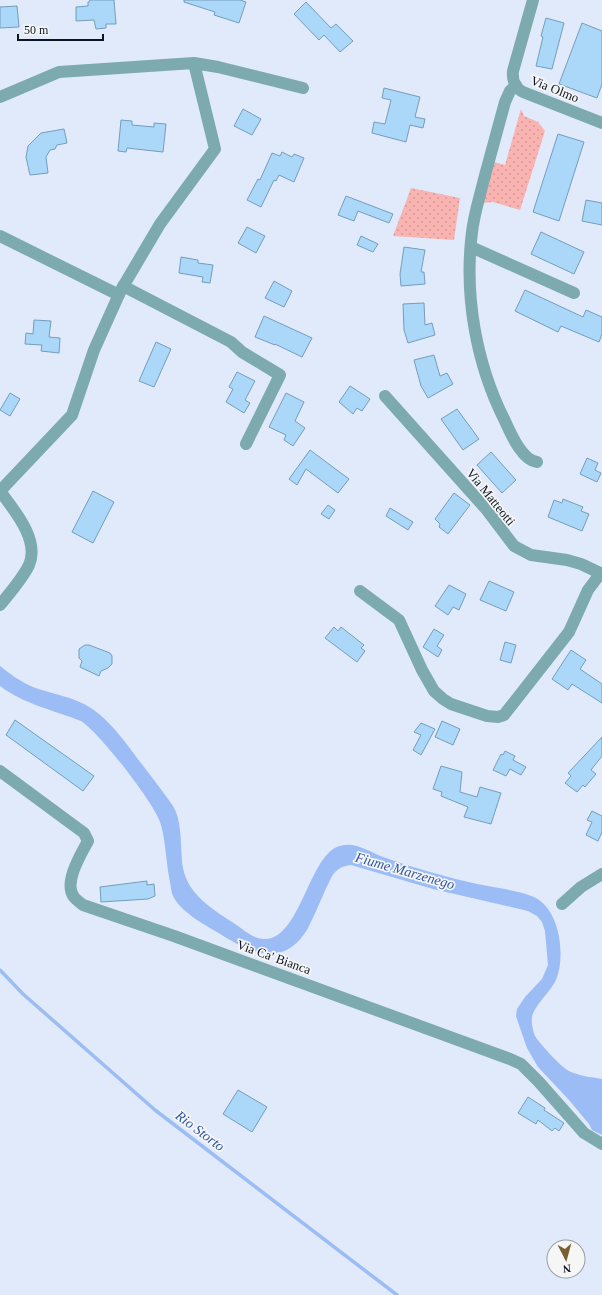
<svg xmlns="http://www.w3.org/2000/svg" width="602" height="1295" font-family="'Times New Roman',serif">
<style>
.park{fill:url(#park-dots)}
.water{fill:#9bbcf4}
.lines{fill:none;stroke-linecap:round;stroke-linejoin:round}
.stream{stroke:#9bbcf4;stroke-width:3.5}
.building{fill:#abd7f9;stroke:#759dbc}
.minor{stroke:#7caaae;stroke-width:12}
.labels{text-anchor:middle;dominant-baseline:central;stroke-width:3.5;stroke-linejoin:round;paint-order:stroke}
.street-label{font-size:13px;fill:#0d1524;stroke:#f6f6f6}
.water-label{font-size:14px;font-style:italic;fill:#2853a5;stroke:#f6f6f6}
</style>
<defs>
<pattern id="park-dots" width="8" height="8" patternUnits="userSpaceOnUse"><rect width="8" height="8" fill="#f9b3b0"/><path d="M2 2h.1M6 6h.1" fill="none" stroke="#d49997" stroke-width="1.8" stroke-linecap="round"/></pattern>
</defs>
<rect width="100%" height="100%" fill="#e0eafb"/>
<path class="park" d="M 521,109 L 524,116 L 538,122 L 545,131 L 520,210 L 493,202 L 483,203 L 494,162 L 505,165 Z
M 411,188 L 460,198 L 454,240 L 393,236 Z"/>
<path class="water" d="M 0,666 C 10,674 21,682 33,687 C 49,693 68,696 84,704 C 109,717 127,745 144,767 C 154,780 164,793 173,806 C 183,822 180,850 183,868 C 188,895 214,910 235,924 C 241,928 248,934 255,937 C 298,954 306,860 337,847 C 353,840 368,851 383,857 C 414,868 446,877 477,884 C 496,888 517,890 534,897 C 560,909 566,956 556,980 C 551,991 534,1006 532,1017 C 531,1022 533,1031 535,1036 C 540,1044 561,1067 569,1071 C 579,1076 591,1077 602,1079 L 602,1135 L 592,1130 L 589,1124 L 569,1100 L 538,1067 L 527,1048 L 520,1028 L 516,1016 L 517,1009 L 525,997 L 542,979 L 548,965 L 545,931 L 542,922 L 537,916 L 528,911 L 433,889 L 351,865 C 342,866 337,869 332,876 C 323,893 317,911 308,928 C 284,970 248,952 217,932 C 203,924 180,911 173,896 C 171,892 171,886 170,882 C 166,863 166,843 161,825 C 157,806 98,731 81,721 C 53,710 24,704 0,686 Z"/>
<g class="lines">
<path class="stream" d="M 0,970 L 23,994 L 155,1110 L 397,1295"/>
</g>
<path class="building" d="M 90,0 L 114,0 L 116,24 L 106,24 L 106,28 L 96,29 L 94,20 L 76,21 L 76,7 L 88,6 L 88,2 L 89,2 Z
M 184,0 L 240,0 L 246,2 L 239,23 L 214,15 L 215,12 L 184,2 Z
M 306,2 L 331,28 L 336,24 L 353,41 L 340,52 L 324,35 L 319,40 L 294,14 Z
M 17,6 L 19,27 L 0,28 L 0,7 Z
M 546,18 L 564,23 L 552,69 L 536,66 L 543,37 L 541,36 Z
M 582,23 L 602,31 L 602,84 L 597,98 L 559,84 Z
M 384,88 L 420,97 L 415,117 L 425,119 L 423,128 L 410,125 L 406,142 L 372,133 L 374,122 L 385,124 L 391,100 L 382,98 Z
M 243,109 L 261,119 L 252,135 L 234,126 Z
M 121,120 L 132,121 L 132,125 L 154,127 L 154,123 L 166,124 L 163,152 L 127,148 L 126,152 L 118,151 Z
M 64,129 L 67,143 L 57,145 L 55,149 L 50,150 L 46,157 L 48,173 L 30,175 L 26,157 L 28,146 L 41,133 Z
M 558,134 L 584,142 L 559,221 L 533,212 Z
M 282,152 L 292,157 L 294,154 L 304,158 L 294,182 L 279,175 L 276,181 L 274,180 L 261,207 L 247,200 L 258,179 L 260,180 L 272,153 L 280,156 Z
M 346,196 L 393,214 L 389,223 L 358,211 L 354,221 L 338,215 Z
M 586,200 L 602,203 L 602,225 L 582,221 Z
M 247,227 L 265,236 L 256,253 L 238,243 Z
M 541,232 L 584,252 L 574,274 L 531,254 Z
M 361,236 L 378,244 L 373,252 L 357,245 Z
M 404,247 L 425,250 L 421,272 L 424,272 L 425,284 L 401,286 L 400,274 Z
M 181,257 L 198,260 L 198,263 L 213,265 L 210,283 L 202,282 L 203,277 L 179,273 Z
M 274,281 L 292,291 L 284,307 L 265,298 Z
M 525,290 L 583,317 L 586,310 L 602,317 L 602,334 L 599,342 L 561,326 L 558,332 L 515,311 Z
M 424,303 L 425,325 L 432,323 L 435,335 L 408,343 L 404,330 L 403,304 Z
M 264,316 L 312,338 L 302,357 L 275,344 L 275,345 L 255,337 Z
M 34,320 L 51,321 L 49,337 L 60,338 L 59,353 L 41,351 L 42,345 L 25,344 L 26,333 L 33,334 Z
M 156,342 L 171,349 L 154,387 L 139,381 Z
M 434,355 L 440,376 L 447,373 L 453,384 L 428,398 L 421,386 L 414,360 Z
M 237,372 L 255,381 L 245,400 L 250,403 L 244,413 L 226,402 L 233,389 L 229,387 Z
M 350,386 L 370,399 L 362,411 L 357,408 L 353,414 L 339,402 Z
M 10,393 L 20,399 L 10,416 L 0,410 Z
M 286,393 L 304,402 L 295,421 L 305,428 L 293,446 L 284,440 L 286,435 L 269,427 Z
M 457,409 L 479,439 L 463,450 L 441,419 Z
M 310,450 L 349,479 L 338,493 L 306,469 L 297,485 L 289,479 Z
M 491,452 L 516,480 L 502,493 L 477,465 Z
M 587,458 L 598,463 L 595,470 L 601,473 L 597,482 L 580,474 Z
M 93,491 L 114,502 L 93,543 L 72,532 Z
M 454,493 L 470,505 L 448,534 L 439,527 L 440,524 L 435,519 Z
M 563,499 L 583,507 L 581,511 L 589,514 L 582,531 L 548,517 L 554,500 L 562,503 Z
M 328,505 L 335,510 L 329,519 L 321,514 Z
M 390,508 L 413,522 L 408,530 L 386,516 Z
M 489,581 L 514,592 L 506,611 L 480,600 Z
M 449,585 L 466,594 L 459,610 L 453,607 L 448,615 L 435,606 Z
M 334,627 L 338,631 L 341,627 L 364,645 L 361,648 L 365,651 L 357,662 L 325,638 Z
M 434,629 L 444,635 L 437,646 L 442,650 L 438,657 L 423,647 Z
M 505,642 L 516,645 L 511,663 L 500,660 Z
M 85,645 L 89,645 L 110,653 L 112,656 L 112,664 L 108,668 L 101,671 L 99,676 L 80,667 L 82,661 L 79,658 L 79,649 Z
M 571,650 L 586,660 L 580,669 L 602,684 L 602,703 L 572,684 L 568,690 L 552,679 Z
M 15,720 L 94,776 L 83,791 L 6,735 Z
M 442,721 L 460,729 L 453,745 L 435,737 Z
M 421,723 L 435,729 L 421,755 L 413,750 L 421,735 L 414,732 Z
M 602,737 L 602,756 L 591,770 L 596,774 L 585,787 L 583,785 L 577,792 L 565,783 L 571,776 L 568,773 Z
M 505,751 L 515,756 L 513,760 L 526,767 L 521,775 L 510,769 L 506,776 L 493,770 L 501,754 L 503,755 Z
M 441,766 L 462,772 L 460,792 L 477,797 L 480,787 L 501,793 L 491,824 L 464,817 L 468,807 L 441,796 L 442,792 L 433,789 Z
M 592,811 L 602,816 L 602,832 L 598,841 L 586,835 L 592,822 L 587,820 Z
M 147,881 L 147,885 L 154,884 L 155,896 L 148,899 L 101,902 L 100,887 Z
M 238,1090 L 267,1107 L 252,1132 L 223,1114 Z
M 528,1097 L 545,1108 L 544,1110 L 564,1123 L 559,1131 L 555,1128 L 552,1131 L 538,1120 L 536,1124 L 518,1113 Z"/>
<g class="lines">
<path class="minor" d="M 533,0 L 513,71 C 512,80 515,88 523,92 L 602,123
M 194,63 L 218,67 L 303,88
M 516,85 L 510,91 L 505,102 C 498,128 491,153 484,179 C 480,196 474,214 472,232 C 464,295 476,364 505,421 C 511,434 522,460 537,462
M 0,97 L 59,72 L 194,63 L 215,149 L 160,224 L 121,290 L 94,350 L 72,415 L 0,491
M 0,236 L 119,295
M 471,247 L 574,293
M 123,286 L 231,342 L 242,352 L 280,375 L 246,444
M 385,396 L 486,509 L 514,546 L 531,555 L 567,560 L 581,564 L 602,574
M 0,491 C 14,510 40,540 29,565 C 23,578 9,594 0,605
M 360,591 L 399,620 L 422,670 L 434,691 L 443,699 L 451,704 L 487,716 L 498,717 L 504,715 L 569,632 L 588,590 L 597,578 L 601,575
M 0,771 L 84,833 L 88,841 C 81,854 63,883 74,897 C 76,900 80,902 83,905 L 174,936 L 510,1059 L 521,1064 L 539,1082 L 584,1133 L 602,1144
M 562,904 L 581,887 L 602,874"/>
</g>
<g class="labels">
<g class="street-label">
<text transform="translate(555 89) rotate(22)">Via Olmo</text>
<text transform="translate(491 497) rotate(51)">Via Matteotti</text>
<text transform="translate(274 957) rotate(20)">Via Ca' Bianca</text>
</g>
<g class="water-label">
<text transform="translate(405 871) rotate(16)">Fiume Marzenego</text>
<text transform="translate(200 1131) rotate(37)">Rio Storto</text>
</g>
</g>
<g transform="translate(566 1259) rotate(174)"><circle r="19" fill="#f6f6f6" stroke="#999ca2"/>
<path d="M0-3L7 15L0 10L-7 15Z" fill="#785f30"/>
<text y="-6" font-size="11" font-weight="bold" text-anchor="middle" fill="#0d1524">N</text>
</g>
<path d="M18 34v6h85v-6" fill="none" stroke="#0d1524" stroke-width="2"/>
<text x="24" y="34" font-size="12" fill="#0d1524" stroke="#f6f6f6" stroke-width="3" paint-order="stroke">50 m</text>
</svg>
